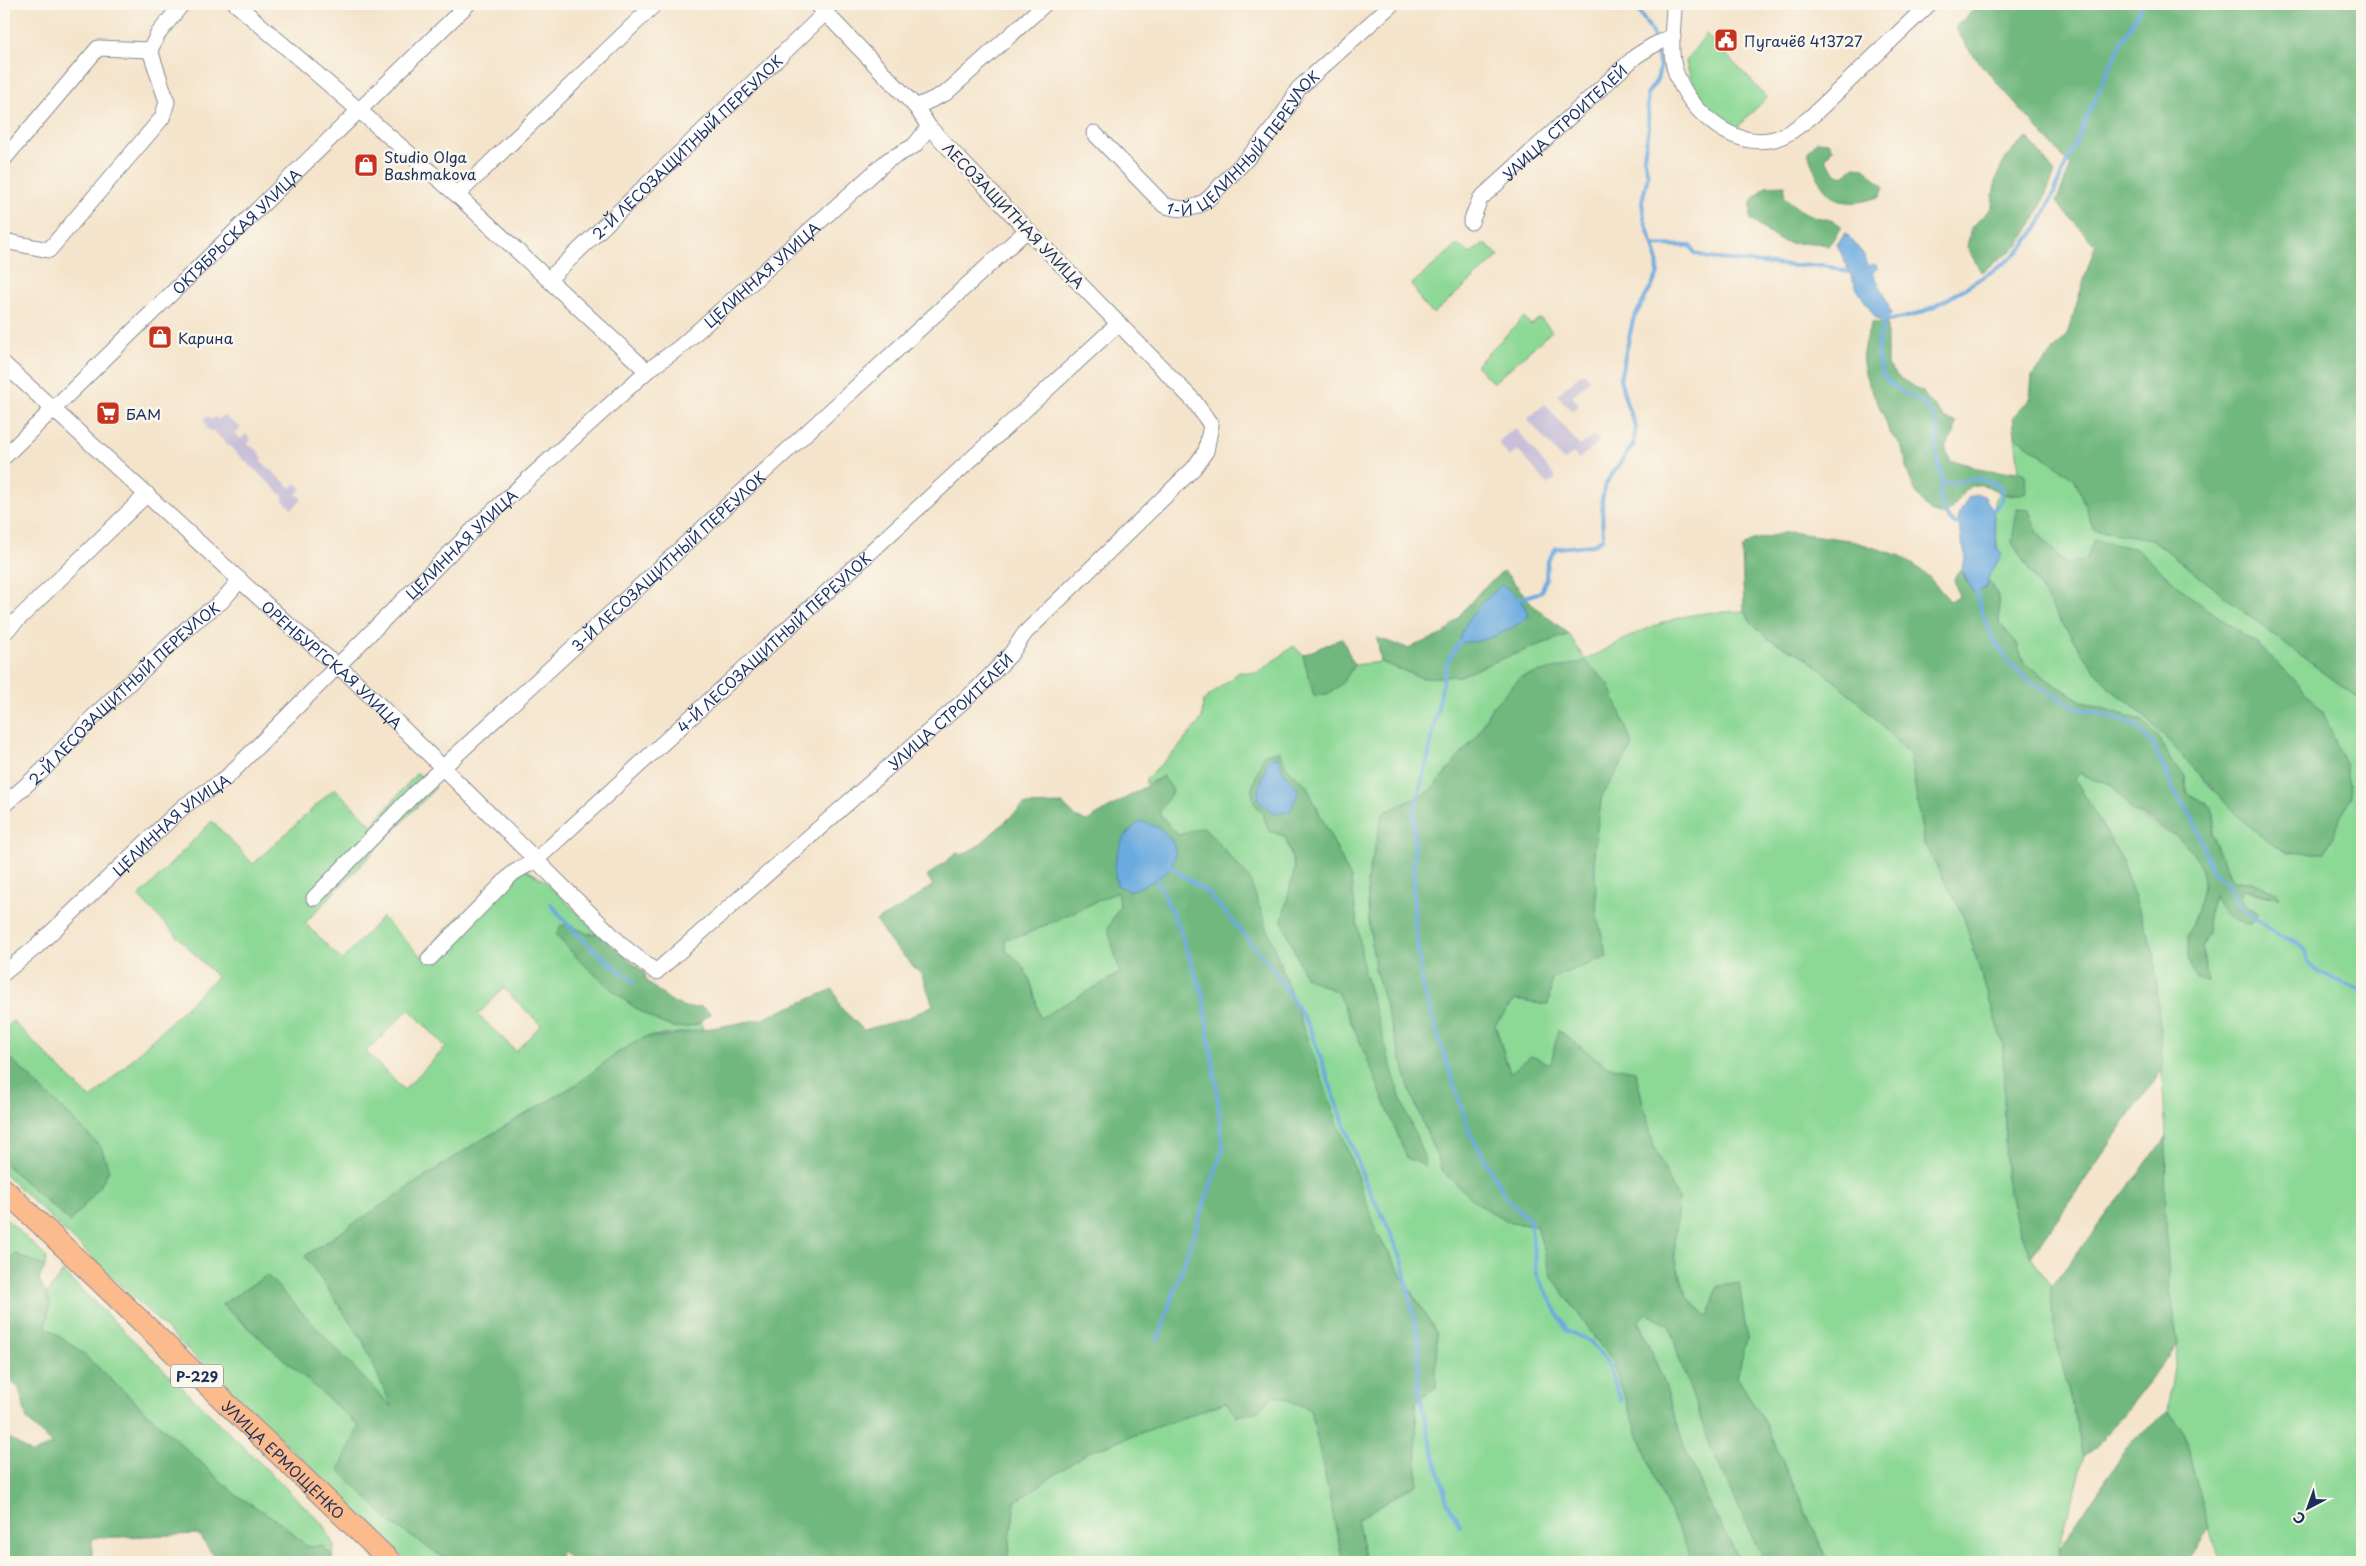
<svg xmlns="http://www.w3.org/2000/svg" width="2366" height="1566" font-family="'Playpen Sans',sans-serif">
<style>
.industrial{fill:#c8c0d8}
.green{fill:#8cd895;stroke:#54847a;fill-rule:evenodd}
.forest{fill:#71b87e;stroke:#46746e;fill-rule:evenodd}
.water{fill:#6cabdf;stroke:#446d9e}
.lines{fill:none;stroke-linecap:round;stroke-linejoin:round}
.stream{stroke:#6cabdf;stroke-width:4}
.minor-casing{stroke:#888a94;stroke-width:17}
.highway-casing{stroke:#888a94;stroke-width:23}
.minor{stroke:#fff;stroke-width:15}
.highway{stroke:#fbbb8c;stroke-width:21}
.labels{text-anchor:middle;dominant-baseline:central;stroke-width:5;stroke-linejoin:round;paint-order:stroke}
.shield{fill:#fbf7ec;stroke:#5e6b89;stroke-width:1}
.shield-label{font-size:14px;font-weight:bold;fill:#1b2f5e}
.poi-label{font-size:15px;fill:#1b2f5e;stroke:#fbf7ec;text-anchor:start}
.street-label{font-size:15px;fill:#1b2f5e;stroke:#fbf7ec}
</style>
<rect width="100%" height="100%" fill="#fbf7ec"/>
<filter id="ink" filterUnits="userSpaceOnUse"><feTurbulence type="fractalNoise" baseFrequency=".02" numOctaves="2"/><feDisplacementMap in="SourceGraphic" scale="10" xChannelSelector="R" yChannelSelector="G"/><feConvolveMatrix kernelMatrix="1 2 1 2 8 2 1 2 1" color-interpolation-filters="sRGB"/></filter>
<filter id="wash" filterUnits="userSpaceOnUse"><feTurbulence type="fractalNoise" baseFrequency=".0096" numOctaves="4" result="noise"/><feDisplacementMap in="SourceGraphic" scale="20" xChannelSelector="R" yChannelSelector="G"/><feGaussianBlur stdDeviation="1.12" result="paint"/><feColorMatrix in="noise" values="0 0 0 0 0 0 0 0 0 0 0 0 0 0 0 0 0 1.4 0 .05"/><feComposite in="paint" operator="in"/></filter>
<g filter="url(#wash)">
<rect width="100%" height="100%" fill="#f4e4cb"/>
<path class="industrial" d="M 1583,372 L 1590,380 L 1572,396 L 1579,405 L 1572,411 L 1557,395 Z
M 1545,404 L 1580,446 L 1594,434 L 1600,441 L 1579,459 L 1573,453 L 1564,461 L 1527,419 Z
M 223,415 L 241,428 L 235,434 L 241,439 L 246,434 L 251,440 L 247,444 L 258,451 L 263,458 L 261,461 L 291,488 L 296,483 L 302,489 L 296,494 L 302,499 L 292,509 L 282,499 L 284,497 L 212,430 L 210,431 L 205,427 L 207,425 L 203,421 L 207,416 L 212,420 L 215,417 L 218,420 Z
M 1515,428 L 1556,478 L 1548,485 L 1518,450 L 1509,457 L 1498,442 Z"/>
<path class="green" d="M 1706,34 L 1767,97 L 1736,129 C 1712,111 1692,92 1686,61 Z
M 1484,243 L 1499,256 L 1433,314 L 1422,303 L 1412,284 L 1458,244 L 1470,254 Z
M 1524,317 L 1531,325 L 1540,318 L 1552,331 L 1493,383 L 1476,365 Z
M 2015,436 L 2075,479 L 2094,530 L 2152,539 L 2298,654 L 2362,700 L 2362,1562 L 2220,1562 L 2209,1530 L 2185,1434 L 2167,1411 L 2178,1343 L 2169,1290 L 2165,1212 L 2166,1137 L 2154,953 L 2120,856 L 2074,779 L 2080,772 C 2091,779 2097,779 2108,783 C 2118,787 2124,802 2131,809 C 2154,830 2192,835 2203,869 C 2209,887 2195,920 2188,936 L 2208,982 L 2202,948 L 2208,933 L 2207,920 L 2214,895 L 2259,914 L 2243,903 L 2239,897 L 2242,890 L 2270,897 L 2252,882 L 2233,881 L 2230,877 L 2211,834 C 2222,801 2205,806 2186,792 L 2186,777 L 2171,761 L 2157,735 L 2143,721 L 2083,702 L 2051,682 L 2024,663 L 2016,642 L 1999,623 L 1999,597 L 1987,578 L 1996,565 L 1998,552 L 1993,510 L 1998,493 L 2014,496 L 2025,475 L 2019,471 ZM 2029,510 L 2036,531 L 2066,564 L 2086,560 L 2193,599 L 2253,641 L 2288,673 L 2323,712 L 2351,796 L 2339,820 L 2211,789 L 2189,761 L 2164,736 L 2128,701 L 2111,690 L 2086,659 L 2053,609 L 2012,542 Z
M 1744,611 L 1752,623 L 1768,639 L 1806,657 L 1858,701 L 1910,755 L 1924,844 L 1962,912 L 2003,1044 L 2006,1178 L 2019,1230 L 2031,1257 L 2051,1287 L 2053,1325 L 2084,1456 L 2058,1550 L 2061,1562 L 1828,1562 L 1765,1422 L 1737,1377 L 1747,1338 L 1739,1283 L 1708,1317 L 1687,1297 L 1674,1256 L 1678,1199 L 1654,1147 L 1635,1072 L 1606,1066 L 1558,1030 L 1551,1064 L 1510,1073 L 1495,1025 L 1515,1000 L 1548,1005 L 1552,978 L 1607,957 L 1597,917 L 1594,849 L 1602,795 L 1633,746 L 1492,707 L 1476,737 L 1429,792 L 1383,813 L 1367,881 L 1369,921 L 1375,968 L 1410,1091 L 1443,1172 L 1511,1223 L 1537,1226 L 1551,1275 L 1612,1362 L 1658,1487 L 1693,1562 L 1366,1562 L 1357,1520 L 1417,1483 L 1416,1401 L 1437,1334 L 1379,1237 L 1178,835 L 1159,813 L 1163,777 L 1146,784 L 1146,779 L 1178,748 L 1202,719 L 1203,701 L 1239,672 L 1257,673 L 1294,646 L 1303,655 L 1314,696 C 1335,696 1344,682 1354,665 L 1381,662 L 1422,678 L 1460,676 L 1496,661 L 1569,634 L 1585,660 C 1614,645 1643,628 1675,619 C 1697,612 1721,612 1744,611 ZM 1286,768 L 1306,785 L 1351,879 L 1364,972 L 1400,1097 L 1424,1157 L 1362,1046 L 1337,992 L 1305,976 L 1282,920 L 1295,868 L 1285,836 L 1269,831 L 1263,813 Z
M 417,773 L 436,787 L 305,923 L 342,960 L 382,917 L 421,956 L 460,915 L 463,917 L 515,863 L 544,880 L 598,933 L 588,935 L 572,926 L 556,935 C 578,960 639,1019 670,1026 C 681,1029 691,1026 701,1023 L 703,1030 L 644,1037 L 616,1054 L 577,1084 L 473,1145 L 305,1256 L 362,1339 L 393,1409 L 267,1276 L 222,1305 L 360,1426 L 392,1524 L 455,1562 L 409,1562 L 4,1173 L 4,1163 L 70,1222 L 99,1188 L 109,1170 L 101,1147 L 4,1052 L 4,1029 L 13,1021 L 91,1099 L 217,977 L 139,897 L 212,821 L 253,864 L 335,788 L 372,825 ZM 503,988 L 541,1025 L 516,1051 L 478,1015 ZM 409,1009 L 446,1047 L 404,1090 L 366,1052 Z
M 1117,892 L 1120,906 L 1108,928 L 1121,973 L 1040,1018 C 1033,991 1031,967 1006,951 L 1005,939 L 1024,935 Z
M 4,1216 L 46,1257 L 45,1267 L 16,1254 L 4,1260 Z
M 63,1272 L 324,1525 L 334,1546 L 333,1557 L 323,1546 L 307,1547 L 283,1524 L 236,1495 L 79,1350 L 46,1327 L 50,1303 L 47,1293 Z
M 1647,1314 L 1670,1324 C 1692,1408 1727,1483 1764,1562 L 1741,1562 L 1714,1513 L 1685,1449 L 1664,1382 L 1638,1320 Z
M 1274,1394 L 1311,1409 L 1343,1562 L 1007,1562 L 1015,1502 L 1088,1452 L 1226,1402 L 1237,1416 L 1259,1411 Z"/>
<path class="forest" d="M 1986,4 L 2362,4 L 2362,23 L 2359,27 L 2362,30 L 2362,700 L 2298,654 L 2152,539 L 2094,530 L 2075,479 L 2015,436 L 2013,416 L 2030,399 L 2032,376 L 2067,335 L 2095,245 L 2056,202 L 2071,166 L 1971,53 L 1955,27 L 1976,8 Z
M 2028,138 L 2055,173 L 2035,219 L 2019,245 L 1981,272 L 1967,247 L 1971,228 L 1992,207 C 1994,178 2002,154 2028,138 Z
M 1817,141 L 1828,142 L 1832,149 L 1825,160 L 1837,174 L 1844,176 L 1854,167 L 1865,168 L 1884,187 L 1880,196 C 1836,214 1820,192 1808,152 Z
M 1785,185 L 1784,196 C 1793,205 1801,212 1813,216 C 1825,220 1833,218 1842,227 L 1828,246 C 1813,239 1796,247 1781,241 C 1771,236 1760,226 1751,220 L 1751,202 L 1766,186 Z
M 1887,322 L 1887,364 L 1898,377 L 1922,392 L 1945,419 L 1956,422 L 1954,434 L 1945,447 L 1951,462 L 1967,463 L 1977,469 L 1997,472 L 2019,471 L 2025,475 L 2026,492 C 1997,503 1992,479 1972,486 C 1959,490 1953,517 1940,515 C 1922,512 1911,483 1906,467 C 1905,463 1906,457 1904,452 C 1902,446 1895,440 1891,434 C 1887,429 1886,422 1884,416 C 1876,398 1866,384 1863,363 C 1861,351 1867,334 1872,323 Z
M 2017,509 L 2029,510 L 2036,531 L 2066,564 L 2086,560 L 2094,540 L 2137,549 L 2193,599 L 2253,641 L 2288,673 L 2323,712 L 2345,763 L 2351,796 L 2326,852 L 2288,853 L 2259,835 L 2234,812 L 2164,736 L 2128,701 L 2111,690 L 2086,659 L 2053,609 L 2012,542 Z
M 1788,532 L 1849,540 L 1901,556 L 1926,574 L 1950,601 L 1959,597 L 1954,579 L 1961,568 L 1966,581 L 1977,592 L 1986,588 L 1988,582 L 1999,597 L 1999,623 L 2016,642 L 2024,663 L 2051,682 L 2083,702 L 2143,721 L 2157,735 L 2171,761 L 2186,777 L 2186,792 C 2205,806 2221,801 2211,834 L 2230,877 L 2233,881 L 2252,882 L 2277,892 L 2279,897 C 2266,897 2255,891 2242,890 L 2239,897 L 2243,903 L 2259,914 L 2251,924 C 2231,924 2222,912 2214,896 L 2207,920 L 2208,933 L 2202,948 L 2208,982 L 2196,979 L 2188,959 L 2188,936 L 2198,910 L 2203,886 L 2203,870 L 2191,850 L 2177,836 L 2131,809 L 2110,783 L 2094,780 L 2080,773 L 2075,779 L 2120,856 L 2154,953 L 2163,1068 L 2031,1257 L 2019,1230 L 2006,1178 L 2003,1044 L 1962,912 L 1924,844 L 1910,755 L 1858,701 L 1806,657 L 1768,639 L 1752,623 L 1744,611 L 1742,549 L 1750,541 Z
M 1504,571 L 1534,606 L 1569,634 L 1496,661 L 1460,676 L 1422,678 L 1381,662 L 1377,638 L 1408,648 L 1444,634 L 1482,589 Z
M 1342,638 L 1354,665 C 1344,682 1336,695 1314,696 L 1303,655 Z
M 1585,661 L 1609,684 L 1633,746 L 1602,795 L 1594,849 L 1597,917 L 1607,957 L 1552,978 L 1548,1005 L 1515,1000 L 1495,1025 L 1510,1073 L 1531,1056 L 1551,1064 L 1558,1030 L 1606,1066 L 1635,1071 L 1654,1147 L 1678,1199 L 1674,1256 L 1687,1297 L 1708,1317 L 1718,1286 L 1739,1283 L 1747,1338 L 1737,1377 L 1765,1422 L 1828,1562 L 1764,1562 L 1711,1448 L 1678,1355 L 1670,1324 L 1647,1314 L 1638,1321 L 1664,1382 L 1685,1449 L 1714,1513 L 1741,1562 L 1693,1562 L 1658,1487 L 1612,1362 L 1551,1275 L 1537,1226 L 1511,1223 L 1479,1205 L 1443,1172 L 1410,1091 L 1375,968 L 1369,921 L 1367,881 L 1383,813 L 1429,792 L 1476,737 L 1492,707 L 1521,677 Z
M 1279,751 L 1287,768 L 1306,785 L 1351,879 L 1364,972 L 1400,1097 L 1424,1157 L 1425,1166 L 1407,1158 L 1362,1046 L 1337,992 L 1305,977 L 1282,920 L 1295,868 L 1285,836 L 1269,831 L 1263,814 L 1254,803 L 1252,788 L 1264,754 Z
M 1163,776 L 1173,790 L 1159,813 L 1178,835 L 1204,827 L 1249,878 L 1379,1237 L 1437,1334 L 1436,1387 L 1416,1401 L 1417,1483 L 1357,1520 L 1366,1562 L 1343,1562 L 1311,1410 L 1274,1394 L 1259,1411 L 1237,1416 L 1226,1402 L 1088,1452 L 1015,1502 L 1007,1562 L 574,1562 L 560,1550 L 561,1562 L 449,1561 L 392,1524 L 339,1470 L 359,1426 L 222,1304 L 267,1275 L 392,1408 L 362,1339 L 305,1256 L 473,1145 L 577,1084 L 616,1054 L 644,1037 L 667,1036 L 762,1019 L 833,989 L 841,1008 L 864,1030 L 908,1018 L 933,1005 L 922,975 L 891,943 L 876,921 L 905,905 L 933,885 L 927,876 L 957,853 L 962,855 L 979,845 L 1024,805 L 1063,804 L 1077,818 L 1087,821 ZM 1117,892 L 1120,906 L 1108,928 L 1120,973 L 1040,1018 C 1033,991 1031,967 1006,951 L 1005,939 L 1024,935 Z
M 561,925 L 572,926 L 588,934 L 598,933 L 645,973 L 646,981 C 661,993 682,1014 700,1006 L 711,1013 C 700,1024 686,1031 670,1026 C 638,1018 578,961 556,935 Z
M 4,1052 L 101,1147 L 109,1170 L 99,1188 L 70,1222 L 4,1163 Z
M 2166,1137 C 2165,1207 2165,1275 2178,1344 L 2098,1446 L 2084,1456 L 2053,1325 L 2051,1287 Z
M 15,1254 L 45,1267 L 39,1279 L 50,1303 L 46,1327 L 79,1350 L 236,1495 L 283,1524 L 307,1547 L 323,1546 L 333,1557 L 330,1562 L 218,1562 L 198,1534 L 92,1538 L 92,1562 L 4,1562 L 4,1434 L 32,1454 L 52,1444 L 27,1420 L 19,1388 L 4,1376 L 4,1260 Z
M 2167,1411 L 2185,1434 L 2209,1530 L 2187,1562 L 2061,1562 L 2058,1550 L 2132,1441 Z"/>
<path class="water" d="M 1846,233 L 1864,255 L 1868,266 L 1875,264 L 1878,268 L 1873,273 L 1884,294 L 1891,314 L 1885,320 L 1879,320 L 1875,317 L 1857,289 L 1837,244 Z
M 1978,494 L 1984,496 L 1993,510 L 1997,548 L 2002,555 L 1990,573 L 1986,588 L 1977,592 L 1972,591 L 1961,568 L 1966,557 L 1961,540 L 1958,516 L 1968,498 Z
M 1502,585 C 1514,592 1525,603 1529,616 C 1510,631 1484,644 1460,642 C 1461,621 1487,598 1502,585 Z
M 1278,756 L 1283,771 L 1299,791 L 1290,811 C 1274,816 1269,812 1259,800 L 1258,791 L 1268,759 Z
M 1140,822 C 1152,823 1159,827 1167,835 C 1193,863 1152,885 1128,891 L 1117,885 C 1111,861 1119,836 1140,822 Z"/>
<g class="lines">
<path class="stream" d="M 1637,4 C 1637,14 1651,25 1654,39
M 1653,245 L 1691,246 L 1695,253 L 1708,258 L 1793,266 L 1823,265 L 1848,272
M 1942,481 C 1945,482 1947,484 1950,484 C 1955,485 1960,481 1965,480 C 1977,478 2006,480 2002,498 C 2001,504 1998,507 1993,510
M 1960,524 C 1946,524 1940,503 1940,491 C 1940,487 1943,483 1942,480 C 1936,461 1936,445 1938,426 C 1933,417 1928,407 1920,401 C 1911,395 1900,392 1892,385 C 1872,368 1877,342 1885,320 C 1912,320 1939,305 1962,290 C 1983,276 2010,263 2026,243 C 2045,220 2055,189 2067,162 C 2091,108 2113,54 2143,4
M 1977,592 L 1980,608 L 1990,633 L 2008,661 L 2026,679 L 2075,707 L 2134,724 L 2153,744 L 2176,795 L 2192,816 L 2212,870 L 2226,883 L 2237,904 L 2277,935 L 2297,942 L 2306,951 L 2308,962 L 2317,972 L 2362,991
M 1518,599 L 1541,592 L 1546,579 L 1547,562 L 1556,548 L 1593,545 L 1603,538 L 1602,499 L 1606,483 L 1633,445 L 1636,428 L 1627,405 L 1620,379 L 1633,320 L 1658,274 L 1657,258 L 1644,218 L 1642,201 L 1648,176 L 1644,156 L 1649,128 L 1647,94 L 1657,80 L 1660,68 L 1656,49
M 1460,642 L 1447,662 L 1428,758 L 1414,812 L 1414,918 L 1423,989 L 1469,1131 L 1506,1197 L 1530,1221 L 1537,1274 L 1567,1331 L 1590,1341 L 1608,1364 L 1621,1400
M 1171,867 L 1209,894 L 1243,933 L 1274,970 L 1309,1026 L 1365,1182 L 1386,1222 L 1403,1263 L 1419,1343 L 1418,1386 L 1429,1437 L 1447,1501 L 1460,1526
M 1157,880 L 1178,925 L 1203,996 L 1216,1084 L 1223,1149 L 1158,1339
M 551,904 C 575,936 603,958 634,982"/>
</g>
</g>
<g filter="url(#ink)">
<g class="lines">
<g class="minor-casing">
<g id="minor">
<path d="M 236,4 L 457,195 L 647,371"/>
<path d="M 1674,4 C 1674,25 1668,52 1676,73 C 1689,108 1727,146 1769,140 C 1785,138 1799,126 1812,116 L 1929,4"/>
<path d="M 916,107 L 946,93 L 1045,4"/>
<path id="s1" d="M 1094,133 L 1164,205 C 1177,210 1191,211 1204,202 C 1211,198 1217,189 1223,183 C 1251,156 1281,124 1298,89 L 1392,4"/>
<path d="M 4,159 L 98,48 L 150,50 L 158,34 L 182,4"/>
<path d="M 457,195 L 655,4"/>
<path id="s2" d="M 1471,222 L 1480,199 L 1636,56 L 1652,46 L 1673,36"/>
<path d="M 4,241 L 49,250 L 162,118 L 167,102 L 150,50"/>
<path id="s3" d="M 549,279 L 825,13"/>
<path id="s4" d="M 4,364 L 291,627 L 353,679 L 625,948 L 656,972 L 977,689 L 1010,655 L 1025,633 L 1194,468 L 1206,451 L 1211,425 L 1194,401 L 1006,208 L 929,127 L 916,107 L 817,4"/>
<path id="s5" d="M 4,457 L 468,4"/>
<path d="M 4,633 L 147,494"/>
<path id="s6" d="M 4,805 L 43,770 L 93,717 L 194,622 L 221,602 L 240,580"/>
<path id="s7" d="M 314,898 L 415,793 L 1027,230"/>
<path id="s8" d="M 429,959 L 513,873 L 536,860 L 1118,324"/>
<path id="s9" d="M 4,973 L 36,947 L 184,806 L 225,779 L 479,524 L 647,371 L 680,347 L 888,160 L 914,146 L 929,127"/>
</g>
</g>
<g class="highway-casing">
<g id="highway">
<path id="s10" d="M 4,1189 L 391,1562"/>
</g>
</g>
<use href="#minor" class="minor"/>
<use href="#highway" class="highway"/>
</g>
</g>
<defs>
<g id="civic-square" transform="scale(1.25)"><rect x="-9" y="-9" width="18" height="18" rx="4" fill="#c8321e" stroke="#fbf7ec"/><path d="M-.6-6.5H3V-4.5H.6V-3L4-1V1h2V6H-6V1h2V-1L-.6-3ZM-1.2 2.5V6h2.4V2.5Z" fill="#fff"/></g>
<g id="shop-square" transform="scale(1.25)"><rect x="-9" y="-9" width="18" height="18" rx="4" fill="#c8321e" stroke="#fbf7ec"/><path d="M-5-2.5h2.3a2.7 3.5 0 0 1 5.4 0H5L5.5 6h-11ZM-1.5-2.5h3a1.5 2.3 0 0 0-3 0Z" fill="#fff"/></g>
<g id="supermarket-square" transform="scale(1.25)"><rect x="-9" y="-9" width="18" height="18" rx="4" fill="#c8321e" stroke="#fbf7ec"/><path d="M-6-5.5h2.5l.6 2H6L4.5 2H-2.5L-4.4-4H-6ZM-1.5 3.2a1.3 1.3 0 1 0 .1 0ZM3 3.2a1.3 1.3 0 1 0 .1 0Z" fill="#fff"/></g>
</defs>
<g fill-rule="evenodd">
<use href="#civic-square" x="1726" y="40"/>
<use href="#shop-square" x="366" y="165"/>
<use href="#shop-square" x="160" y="337"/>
<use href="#supermarket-square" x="108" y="413"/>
</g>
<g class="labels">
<rect class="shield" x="171" y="1364.5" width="52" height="23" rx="4"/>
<g class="shield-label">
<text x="197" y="1376">Р-229</text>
</g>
<g class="poi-label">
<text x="1744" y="40">Пугачёв 413727</text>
<text x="384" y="156">Studio Olga<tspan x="384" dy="17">Bashmakova</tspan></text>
<text x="178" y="337">Карина</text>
<text x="126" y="413">БАМ</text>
</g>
<g class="street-label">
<text stroke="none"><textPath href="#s2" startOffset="139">УЛИЦА СТРОИТЕЛЕЙ</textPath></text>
<text stroke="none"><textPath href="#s1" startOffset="209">1-Й ЦЕЛИННЫЙ ПЕРЕУЛОК</textPath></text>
<text stroke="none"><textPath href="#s3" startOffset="191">2-Й ЛЕСОЗАЩИТНЫЙ ПЕРЕУЛОК</textPath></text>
<text transform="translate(1014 215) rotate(46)">ЛЕСОЗАЩИТНАЯ УЛИЦА</text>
<text stroke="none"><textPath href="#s5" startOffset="324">ОКТЯБРЬСКАЯ УЛИЦА</textPath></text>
<text stroke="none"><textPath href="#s9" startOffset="1032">ЦЕЛИННАЯ УЛИЦА</textPath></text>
<text stroke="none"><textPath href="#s9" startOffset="628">ЦЕЛИННАЯ УЛИЦА</textPath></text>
<text stroke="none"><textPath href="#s7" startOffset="489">3-Й ЛЕСОЗАЩИТНЫЙ ПЕРЕУЛОК</textPath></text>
<text stroke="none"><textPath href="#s8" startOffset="469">4-Й ЛЕСОЗАЩИТНЫЙ ПЕРЕУЛОК</textPath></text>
<text stroke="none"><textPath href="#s4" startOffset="445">ОРЕНБУРГСКАЯ УЛИЦА</textPath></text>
<text stroke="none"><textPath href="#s6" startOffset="164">2-Й ЛЕСОЗАЩИТНЫЙ ПЕРЕУЛОК</textPath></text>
<text stroke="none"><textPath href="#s4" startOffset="1285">УЛИЦА СТРОИТЕЛЕЙ</textPath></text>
<text stroke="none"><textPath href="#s9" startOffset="224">ЦЕЛИННАЯ УЛИЦА</textPath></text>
<text stroke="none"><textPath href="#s10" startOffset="389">УЛИЦА ЕРМОЩЕНКО</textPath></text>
</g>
</g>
<rect width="2366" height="1566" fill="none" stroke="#fbf7ec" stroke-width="20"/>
<g transform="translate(2308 1508) rotate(221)" stroke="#fbf7ec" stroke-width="4" paint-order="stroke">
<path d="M0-4L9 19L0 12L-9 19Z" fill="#1b2f5e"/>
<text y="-8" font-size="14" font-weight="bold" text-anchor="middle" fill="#1b2f5e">С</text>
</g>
</svg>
